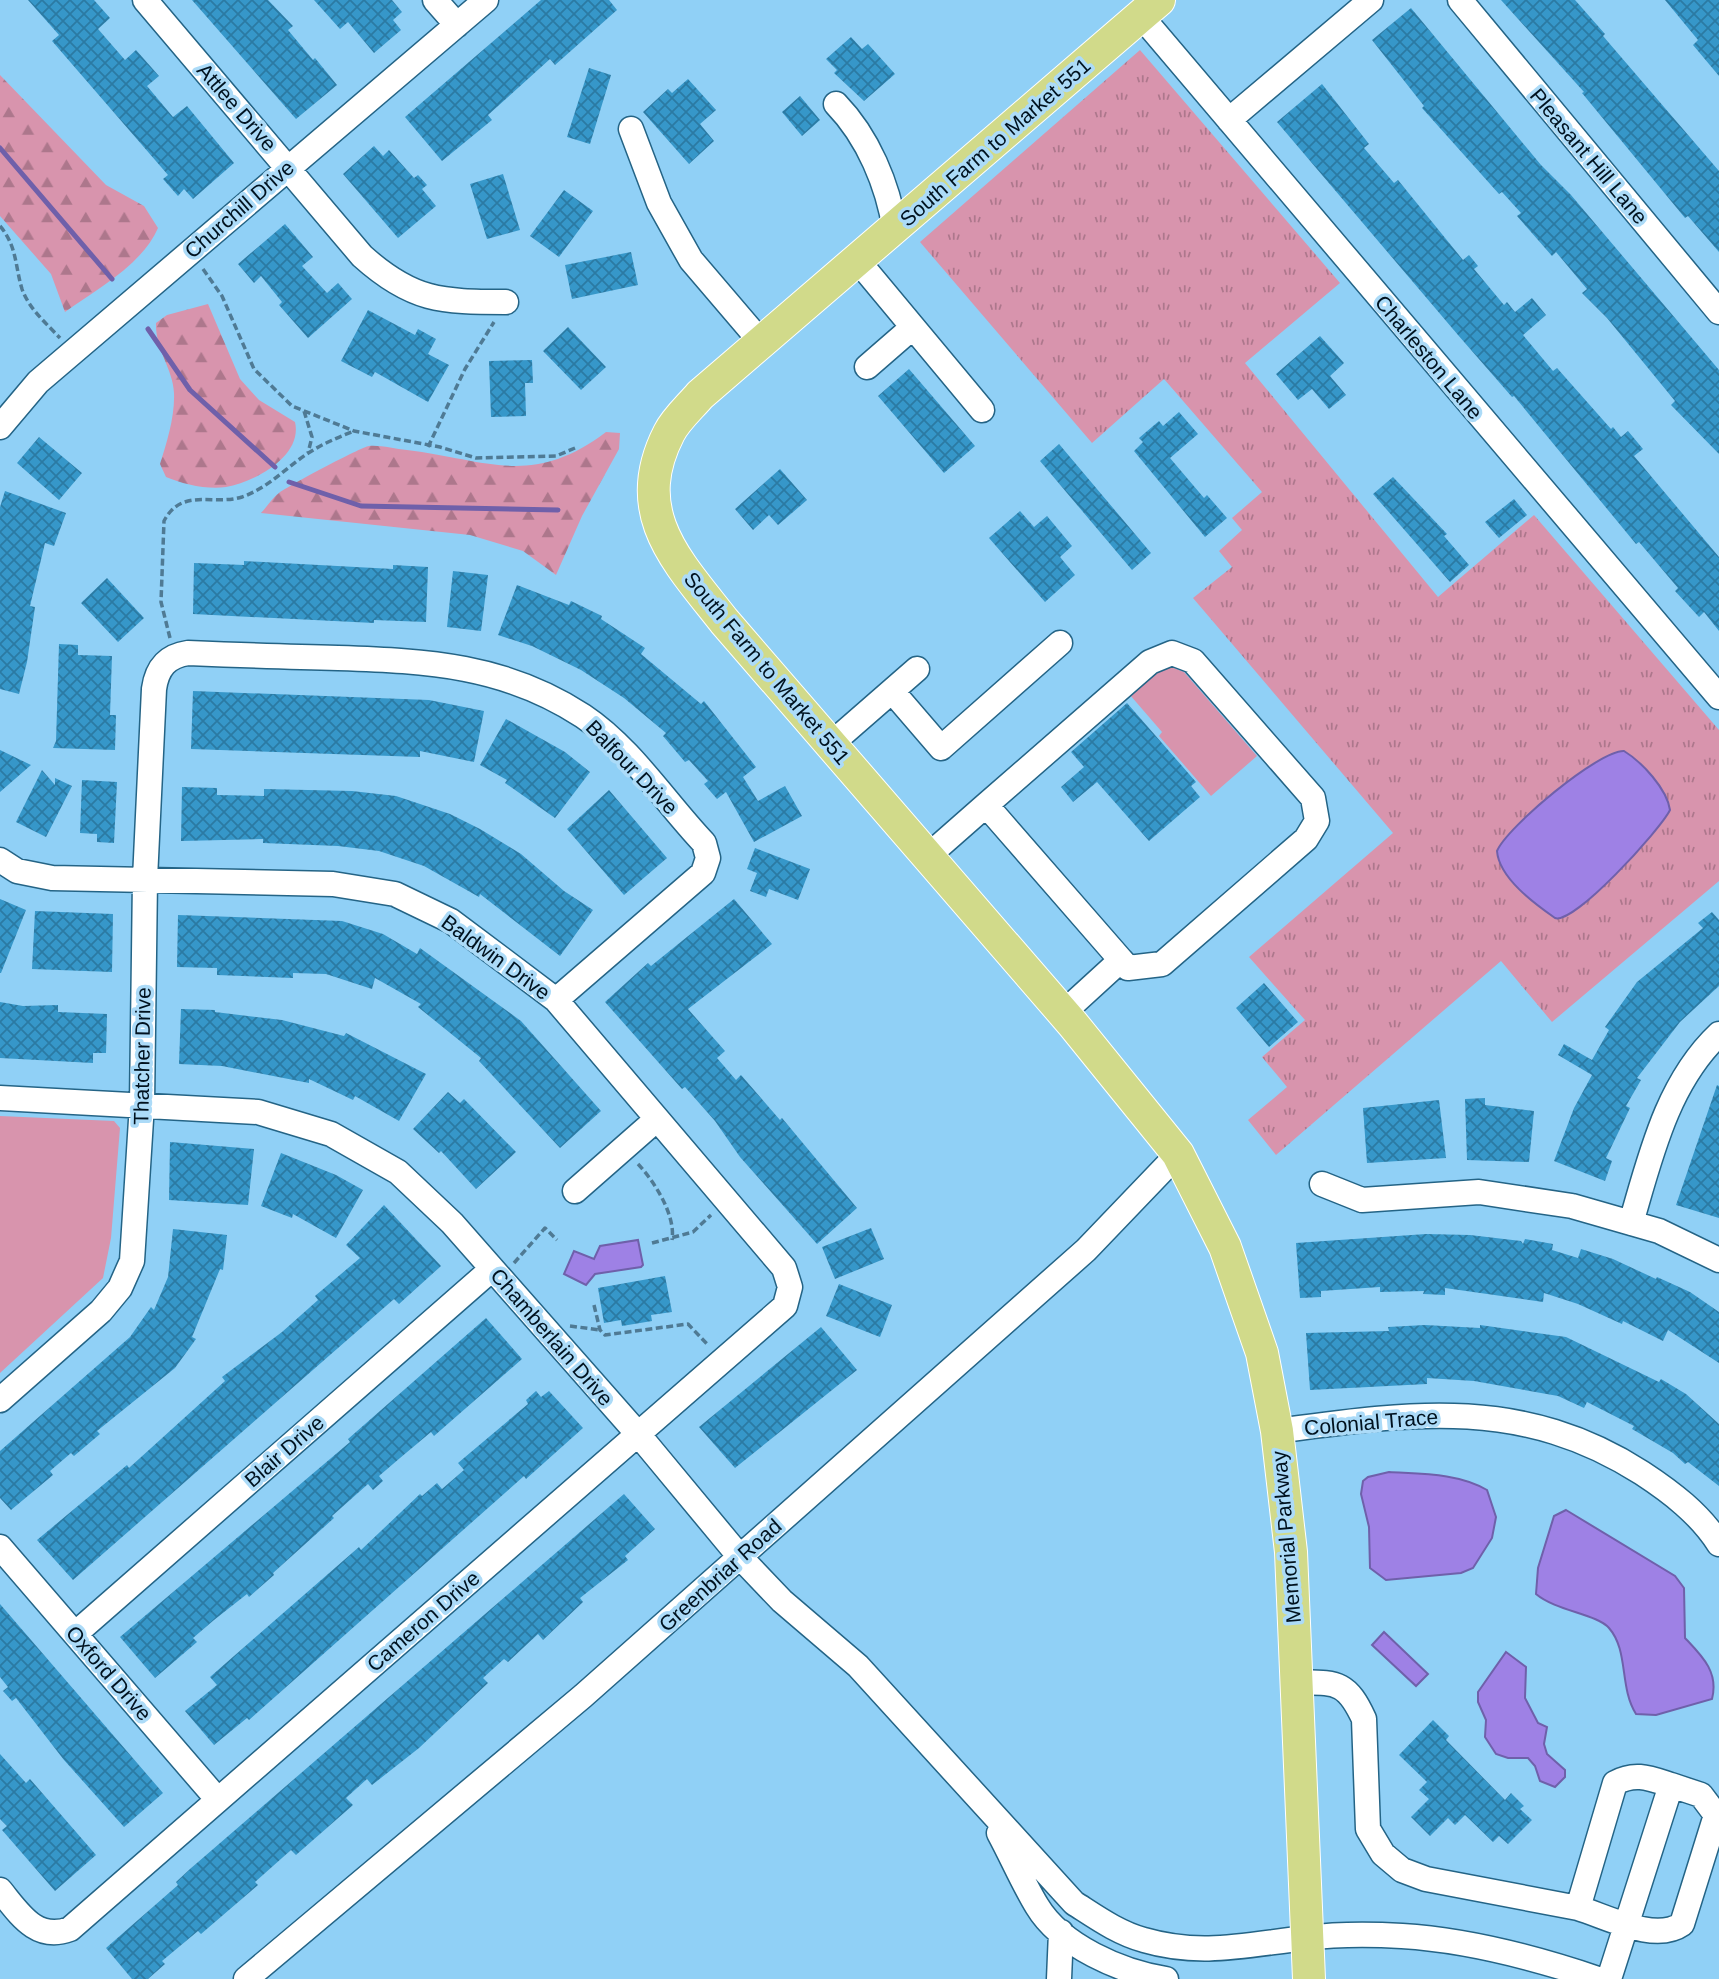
<svg xmlns="http://www.w3.org/2000/svg" width="1719" height="1979" font-family="Arial,sans-serif">
<style>
.grass{fill:url(#grass-tufts)}
.forest{fill:url(#forest-firs)}
.park{fill:#d894ad}
.water{fill:#9e81e5;stroke:#6f60aa;stroke-width:2}
.lines{fill:none;stroke-linecap:round;stroke-linejoin:round}
.stream{stroke:#6f60aa;stroke-width:5}
.building{fill:url(#building-cross-hatch)}
.minor-casing{stroke:#246486;stroke-width:27}
.major-casing{stroke:#fff;stroke-width:34}
.path{stroke:#4f7a94;stroke-width:3.5;stroke-dasharray:7 3.5;stroke-linecap:butt}
.minor{stroke:#fff;stroke-width:24}
.major{stroke:#d1da8a;stroke-width:32}
.labels{text-anchor:middle;dominant-baseline:central;stroke-width:7;stroke-linejoin:round;paint-order:stroke}
.street-label{font-size:21px;fill:#00121f;stroke:#acdbf8}
</style>
<defs>
<pattern id="grass-tufts" width="24" height="20" patternUnits="userSpaceOnUse" patternTransform="scale(1.75)"><rect width="24" height="20" fill="#d894ad"/><path d="M3 7l-1-3M5 7V3M7 7l1-3M15 17l-1-3M17 17v-4M19 17l1-3" fill="none" stroke="#ad778c"/></pattern>
<pattern id="forest-firs" width="22" height="20" patternUnits="userSpaceOnUse" patternTransform="scale(1.75)"><rect width="22" height="20" fill="#d894ad"/><path d="M5 1l3.5 6h-7zM16 11l3.5 6h-7z" fill="#ad778c"/></pattern>
<pattern id="building-cross-hatch" width="8" height="8" patternUnits="userSpaceOnUse" patternTransform="scale(1.75)"><rect width="8" height="8" fill="#3697c9"/><path d="M0 0l8 8M0 8l8-8" fill="none" stroke="#2b7aa3"/></pattern>
</defs>
<rect width="100%" height="100%" fill="#90d0f6"/>
<path class="grass" d="M 1140,50 L 1340,283 L 1245,363 L 1438,597 L 1534,515 L 1719,730 L 1719,881 L 1552,1022 L 1501,961 L 1276,1155 L 1248,1120 L 1287,1087 L 1262,1057 L 1305,1020 L 1249,957 L 1393,833 L 1193,598 L 1232,567 L 1219,551 L 1242,530 L 1232,518 L 1262,492 L 1164,379 L 1092,443 L 920,242 Z"/>
<path class="forest" d="M 0,75 L 106,185 L 144,206 L 158,228 C 142,265 97,289 65,312 L 51,274 L 0,216 Z
M 208,304 L 240,379 L 259,400 L 295,422 C 303,456 255,482 226,487 C 208,490 182,484 166,477 L 160,464 C 167,442 175,416 174,393 C 173,369 155,349 156,323 L 167,315 Z
M 606,432 L 620,433 L 619,449 L 582,516 L 556,575 L 523,551 L 470,535 L 261,513 C 267,507 272,498 279,493 C 288,486 361,447 369,446 C 381,445 395,449 407,450 C 488,460 532,488 606,432 Z"/>
<path class="park" d="M 1169,666 L 1184,672 L 1257,756 L 1211,796 L 1159,736 L 1162,732 L 1130,695 L 1162,668 Z
M 0,1116 L 114,1121 L 120,1128 L 111,1238 L 103,1278 L 0,1373 Z"/>
<path class="water" d="M 1624,751 C 1642,762 1667,789 1670,810 C 1660,830 1574,925 1555,918 C 1535,904 1499,878 1497,851 C 1507,827 1599,750 1624,751 Z
M 638,1240 L 643,1265 L 641,1267 L 595,1274 L 586,1285 L 564,1274 L 574,1251 L 594,1259 L 600,1246 Z
M 1389,1472 C 1421,1474 1458,1473 1487,1490 L 1496,1517 L 1492,1538 L 1473,1568 L 1461,1573 L 1386,1580 L 1370,1568 L 1369,1527 L 1361,1494 L 1363,1481 L 1368,1477 Z
M 1566,1510 L 1675,1576 L 1684,1588 L 1685,1638 C 1702,1656 1719,1672 1712,1699 L 1656,1715 L 1636,1714 C 1619,1687 1629,1651 1609,1628 C 1597,1614 1556,1611 1536,1594 L 1538,1568 L 1554,1516 Z
M 1384,1632 L 1428,1674 L 1416,1686 L 1372,1645 Z
M 1506,1652 L 1526,1667 L 1525,1698 L 1538,1723 L 1547,1727 L 1544,1744 L 1547,1754 L 1565,1770 L 1565,1777 L 1555,1787 L 1540,1781 L 1535,1766 L 1528,1758 L 1508,1758 L 1496,1754 L 1485,1737 L 1486,1720 L 1478,1702 L 1478,1692 Z"/>
<g class="lines">
<path class="stream" d="M 0,148 L 112,279
M 148,329 L 190,390 L 275,467
M 289,482 L 361,506 L 558,510"/>
</g>
<path class="building" d="M 28,0 L 94,0 L 110,18 L 98,29 L 125,60 L 136,50 L 159,76 L 147,86 L 173,117 L 187,106 L 234,163 L 193,199 L 184,189 L 178,196 L 163,179 L 168,175 L 52,41 L 59,35 Z
M 192,0 L 268,0 L 293,26 L 288,30 L 313,60 L 315,58 L 337,85 L 296,119 Z
M 314,0 L 392,0 L 402,12 L 393,20 L 401,30 L 374,53 L 348,22 L 340,29 Z
M 541,0 L 609,0 L 617,10 L 555,65 L 550,59 L 488,115 L 492,120 L 442,161 L 405,117 Z
M 1501,0 L 1575,0 L 1605,34 L 1603,36 L 1719,171 L 1719,252 L 1688,216 L 1685,218 L 1582,93 L 1584,92 Z
M 1665,0 L 1719,0 L 1719,76 L 1693,45 L 1698,40 Z
M 1411,8 L 1541,165 L 1571,195 L 1719,370 L 1719,454 L 1671,405 L 1675,401 L 1607,318 L 1582,293 L 1587,289 L 1556,252 L 1552,256 L 1517,216 L 1521,213 L 1502,192 L 1499,194 L 1422,108 L 1424,106 L 1372,40 Z
M 851,37 L 862,49 L 868,44 L 895,74 L 864,101 L 834,73 L 837,70 L 826,59 Z
M 589,68 L 611,75 L 590,144 L 567,137 Z
M 688,79 L 716,110 L 700,124 L 714,141 L 689,164 L 643,112 L 668,89 L 672,93 Z
M 1322,84 L 1369,144 L 1364,148 L 1394,183 L 1398,180 L 1463,260 L 1469,255 L 1478,266 L 1474,269 L 1504,305 L 1507,302 L 1515,312 L 1532,298 L 1546,315 L 1523,335 L 1553,371 L 1557,368 L 1611,429 L 1613,427 L 1621,437 L 1628,431 L 1643,449 L 1634,456 L 1719,557 L 1719,631 L 1704,612 L 1699,617 L 1675,591 L 1678,588 L 1639,542 L 1636,544 L 1514,396 L 1512,397 L 1458,335 L 1277,122 Z
M 800,96 L 820,120 L 802,136 L 782,112 Z
M 374,146 L 383,156 L 389,150 L 414,178 L 418,175 L 427,185 L 422,189 L 436,206 L 398,238 L 343,174 Z
M 503,174 L 520,230 L 487,239 L 470,184 Z
M 564,190 L 593,211 L 559,257 L 530,236 Z
M 285,224 L 313,257 L 302,266 L 327,293 L 338,283 L 352,299 L 308,338 L 279,305 L 282,302 L 261,276 L 254,283 L 238,264 Z
M 631,252 L 638,285 L 572,299 L 565,265 Z
M 368,310 L 415,335 L 418,329 L 436,339 L 428,354 L 449,365 L 428,402 L 375,372 L 372,377 L 341,361 Z
M 568,327 L 606,367 L 581,390 L 543,351 Z
M 1320,336 L 1344,363 L 1330,376 L 1346,395 L 1329,409 L 1312,389 L 1298,400 L 1276,374 Z
M 532,360 L 533,383 L 525,383 L 526,416 L 491,417 L 489,361 Z
M 909,369 L 975,446 L 944,473 L 878,396 Z
M 1179,412 L 1198,434 L 1170,458 L 1204,498 L 1207,495 L 1227,518 L 1205,537 L 1134,451 L 1143,442 L 1139,438 L 1159,421 L 1163,426 Z
M 39,437 L 82,473 L 59,500 L 17,463 Z
M 1059,444 L 1151,553 L 1132,570 L 1040,461 Z
M 780,469 L 807,500 L 778,525 L 769,515 L 753,530 L 735,509 Z
M 1393,477 L 1447,534 L 1444,536 L 1469,565 L 1450,582 L 1373,494 Z
M 5,491 L 66,513 L 54,546 L 45,543 L 30,606 L 35,607 L 27,662 L 19,694 L 0,689 L 0,507 Z
M 1514,499 L 1527,515 L 1499,538 L 1485,522 Z
M 1020,511 L 1034,527 L 1047,516 L 1072,546 L 1060,557 L 1075,575 L 1045,602 L 989,538 Z
M 244,561 L 393,569 L 393,565 L 428,567 L 426,622 L 374,620 L 374,623 L 193,614 L 194,563 L 244,565 Z
M 453,571 L 488,575 L 481,631 L 447,627 Z
M 107,578 L 144,618 L 118,642 L 81,603 Z
M 517,585 L 569,605 L 571,601 L 602,616 L 601,619 L 645,648 L 641,654 L 701,704 L 704,701 L 756,767 L 743,777 L 758,801 L 785,786 L 802,816 L 754,842 L 726,792 L 717,799 L 704,784 L 708,781 L 689,760 L 685,762 L 663,736 L 666,733 L 624,698 L 581,670 L 532,646 L 498,635 Z
M 59,644 L 78,645 L 78,655 L 112,656 L 110,715 L 116,715 L 115,750 L 53,748 L 56,741 Z
M 193,691 L 429,700 L 484,711 L 474,762 L 420,751 L 420,757 L 191,749 Z
M 1127,703 L 1196,782 L 1191,786 L 1200,797 L 1149,841 L 1097,782 L 1073,802 L 1061,787 L 1084,767 L 1071,752 Z
M 506,719 L 565,752 L 590,772 L 555,818 L 505,783 L 507,780 L 480,765 Z
M 0,750 L 31,765 L 0,792 Z
M 42,770 L 55,785 L 55,778 L 72,786 L 46,837 L 16,822 Z
M 82,780 L 117,782 L 114,843 L 97,842 L 97,834 L 80,833 Z
M 182,787 L 217,788 L 217,795 L 264,796 L 264,789 L 352,791 L 396,796 L 450,814 L 480,829 L 521,854 L 564,891 L 593,910 L 560,956 L 480,894 L 479,897 L 424,866 L 379,851 L 338,846 L 263,843 L 263,839 L 181,841 Z
M 609,790 L 667,858 L 624,895 L 567,829 Z
M 755,848 L 810,869 L 798,900 L 769,889 L 766,897 L 750,891 L 757,873 L 747,869 Z
M 0,899 L 26,910 L 1,973 L 0,973 Z
M 734,899 L 772,944 L 688,1009 L 725,1051 L 717,1058 L 736,1080 L 741,1075 L 780,1120 L 782,1118 L 857,1208 L 817,1244 L 740,1157 L 715,1121 L 685,1087 L 682,1089 L 605,1002 L 648,963 L 651,966 Z
M 35,911 L 113,914 L 112,972 L 32,969 Z
M 1712,912 L 1719,920 L 1719,986 L 1680,1022 L 1637,1078 L 1641,1080 L 1626,1106 L 1630,1108 L 1606,1158 L 1612,1161 L 1605,1181 L 1554,1161 L 1574,1108 L 1592,1075 L 1558,1055 L 1564,1044 L 1592,1060 L 1609,1030 L 1605,1027 L 1637,982 L 1703,928 L 1698,923 Z
M 178,915 L 342,921 L 383,934 L 417,954 L 420,948 L 521,1021 L 601,1111 L 560,1148 L 479,1061 L 481,1058 L 418,1007 L 421,1004 L 375,978 L 372,989 L 326,974 L 293,973 L 293,978 L 217,975 L 217,968 L 177,967 Z
M 1264,983 L 1298,1022 L 1269,1047 L 1236,1008 Z
M 0,1002 L 23,1006 L 58,1005 L 58,1012 L 107,1014 L 106,1053 L 93,1053 L 93,1063 L 0,1058 Z
M 181,1009 L 215,1010 L 215,1012 L 282,1020 L 344,1036 L 346,1033 L 426,1074 L 399,1121 L 355,1096 L 353,1100 L 309,1079 L 309,1083 L 222,1066 L 179,1064 Z
M 1717,1085 L 1719,1086 L 1719,1218 L 1676,1205 Z
M 448,1092 L 460,1103 L 464,1099 L 516,1152 L 476,1189 L 441,1151 L 439,1153 L 413,1129 Z
M 1485,1098 L 1485,1105 L 1534,1111 L 1529,1162 L 1467,1160 L 1465,1099 Z
M 1439,1100 L 1446,1158 L 1367,1163 L 1363,1108 Z
M 170,1142 L 254,1149 L 248,1205 L 169,1200 Z
M 281,1153 L 336,1175 L 363,1190 L 336,1238 L 293,1214 L 292,1218 L 261,1206 Z
M 384,1205 L 441,1266 L 399,1304 L 394,1299 L 73,1580 L 37,1540 L 127,1465 L 129,1468 L 225,1381 L 222,1377 L 282,1332 L 318,1300 L 315,1296 L 360,1258 L 346,1245 Z
M 871,1228 L 884,1259 L 835,1279 L 822,1247 Z
M 173,1229 L 227,1235 L 223,1270 L 220,1269 L 192,1337 L 196,1339 L 175,1368 L 97,1431 L 100,1434 L 74,1456 L 71,1453 L 50,1471 L 53,1475 L 11,1510 L 0,1498 L 0,1451 L 130,1337 L 151,1307 L 154,1310 L 168,1277 Z
M 1426,1234 L 1470,1235 L 1521,1241 L 1523,1244 L 1525,1239 L 1553,1244 L 1552,1250 L 1578,1258 L 1581,1249 L 1613,1259 L 1656,1279 L 1657,1277 L 1690,1292 L 1719,1312 L 1719,1363 L 1668,1330 L 1663,1341 L 1623,1321 L 1622,1324 L 1578,1304 L 1544,1293 L 1543,1302 L 1445,1288 L 1445,1295 L 1423,1294 L 1424,1291 L 1380,1292 L 1380,1287 L 1321,1291 L 1321,1297 L 1300,1298 L 1296,1243 Z
M 665,1276 L 672,1312 L 651,1315 L 652,1321 L 622,1326 L 621,1320 L 604,1323 L 598,1288 Z
M 839,1284 L 892,1305 L 880,1337 L 826,1316 Z
M 486,1318 L 522,1359 L 434,1436 L 431,1432 L 400,1458 L 379,1476 L 383,1481 L 373,1490 L 368,1484 L 332,1516 L 334,1518 L 273,1573 L 274,1575 L 249,1597 L 247,1594 L 214,1620 L 193,1638 L 197,1642 L 155,1678 L 120,1637 L 350,1442 L 348,1439 Z
M 1425,1325 L 1480,1328 L 1480,1325 L 1566,1337 L 1659,1382 L 1661,1379 L 1686,1394 L 1719,1424 L 1719,1486 L 1688,1462 L 1685,1464 L 1673,1453 L 1632,1429 L 1634,1426 L 1587,1402 L 1584,1408 L 1558,1396 L 1474,1381 L 1427,1378 L 1427,1384 L 1310,1390 L 1306,1333 L 1389,1331 L 1388,1327 Z
M 821,1327 L 857,1370 L 735,1468 L 699,1427 Z
M 536,1391 L 541,1397 L 549,1391 L 583,1428 L 526,1479 L 524,1476 L 249,1720 L 247,1718 L 214,1745 L 185,1711 L 217,1685 L 210,1677 L 359,1547 L 361,1550 L 420,1494 L 422,1496 L 437,1483 L 442,1489 L 464,1470 L 458,1463 L 528,1404 L 526,1400 Z
M 624,1494 L 655,1529 L 625,1556 L 628,1560 L 580,1598 L 583,1602 L 543,1640 L 538,1634 L 508,1662 L 504,1659 L 483,1678 L 488,1683 L 419,1748 L 372,1785 L 367,1779 L 346,1798 L 353,1805 L 296,1855 L 291,1850 L 255,1882 L 258,1885 L 201,1934 L 198,1931 L 162,1961 L 165,1964 L 148,1979 L 132,1979 L 106,1948 L 178,1885 L 176,1882 L 190,1869 Z
M 0,1604 L 163,1793 L 124,1827 L 64,1760 L 16,1698 L 12,1701 L 3,1691 L 8,1687 L 0,1677 Z
M 1433,1720 L 1449,1736 L 1446,1740 L 1505,1800 L 1511,1793 L 1524,1806 L 1520,1809 L 1532,1820 L 1508,1844 L 1499,1836 L 1493,1842 L 1465,1815 L 1455,1825 L 1448,1818 L 1430,1836 L 1411,1817 L 1429,1799 L 1419,1790 L 1427,1782 L 1399,1755 Z
M 0,1754 L 26,1783 L 30,1779 L 96,1855 L 55,1891 L 2,1830 L 7,1826 L 0,1819 Z"/>
<g class="lines">
<g class="minor-casing">
<path id="minor" d="M 145,0 L 362,256 C 412,301 441,302 506,302
M 435,0 L 457,25
M 1460,0 L 1719,312
M 1141,16 L 1719,697
M 836,104 C 868,137 888,185 895,230
M 1229,120 L 1371,0
M 631,129 L 659,203 L 691,260 L 761,342
M 858,261 L 982,410
M 867,367 L 913,327
M 0,427 L 38,382 L 486,0
M 892,691 L 941,748 L 1060,643
M 831,744 L 917,669
M 986,805 L 1150,662 L 1172,653 L 1193,661 L 1313,798 L 1317,821 L 1306,839 L 1162,964 L 1128,968 L 1121,960
M 928,856 L 986,805 L 1121,960 L 1063,1013
M 0,860 L 17,871 L 52,878 L 333,884 L 395,894 L 451,921 L 556,1000 L 784,1268 L 790,1287 L 785,1306 L 70,1929 C 36,1942 19,1913 0,1890
M 0,1098 L 258,1112 L 331,1134 L 398,1172 L 452,1223 L 638,1434 L 740,1557 L 782,1601 L 858,1666 L 1074,1903 C 1096,1917 1118,1933 1144,1940 C 1202,1957 1249,1944 1306,1938 C 1337,1934 1371,1934 1402,1936 C 1468,1940 1536,1958 1598,1979
M 1322,1184 L 1362,1200 L 1479,1192 L 1572,1206 L 1659,1231 L 1719,1260
M 575,1191 L 657,1119
M 1631,1223 C 1650,1158 1667,1083 1719,1034
M 0,1400 L 101,1311 L 120,1288 L 132,1261 L 142,1104 L 145,879 L 154,689 C 157,668 167,656 188,653 C 238,655 288,657 338,658 C 428,661 505,665 583,716 C 631,748 665,802 704,843 L 708,858 L 703,873 L 556,1000
M 1277,1431 C 1410,1413 1522,1396 1642,1473 C 1671,1492 1700,1514 1719,1544
M 0,1547 L 218,1800
M 75,1634 L 492,1269
M 1296,1682 C 1336,1683 1346,1680 1364,1719 L 1368,1829 L 1383,1854 L 1402,1870 L 1426,1879 L 1578,1908 L 1615,1783 C 1635,1772 1649,1778 1671,1785 L 1609,1979
M 999,1833 C 1012,1857 1023,1883 1037,1906 C 1061,1946 1121,1972 1166,1979
M 1578,1908 C 1608,1917 1655,1943 1682,1924 L 1716,1815 L 1701,1795 L 1671,1785
M 246,1979 L 583,1696 L 1086,1250 L 1178,1154
M 1059,1979 L 1061,1932"/>
</g>
<g class="major-casing">
<path id="major" d="M 1159,0 L 700,395 C 690,407 676,419 669,433 C 628,513 677,561 724,621 L 1072,1023 L 1178,1154 L 1225,1247 L 1262,1353 L 1277,1431 L 1291,1552 L 1309,1979"/>
</g>
<path class="path" d="M 0,226 C 17,246 15,266 22,289 C 29,309 47,324 60,338
M 203,269 L 222,296 L 254,369 L 292,406 L 354,431 L 440,447 L 476,458 L 556,456 L 575,448
M 304,411 L 312,437 L 308,453
M 428,447 L 465,369 L 494,322
M 170,638 L 161,602 L 164,521 C 182,487 213,506 242,497 C 270,487 286,467 310,452 C 324,443 339,437 354,431
M 638,1164 C 654,1181 676,1215 672,1240
M 652,1243 L 693,1232 L 711,1215
M 514,1263 L 545,1228 L 557,1240
M 594,1305 L 600,1330 L 605,1335 L 688,1324 L 708,1345
M 570,1326 L 600,1330"/>
<use href="#minor" class="minor"/>
<use href="#major" class="major"/>
</g>
<g class="labels">
<g class="street-label">
<text transform="translate(237 107) rotate(49)">Attlee Drive</text>
<text transform="translate(995 142) rotate(-41)">South Farm to Market 551</text>
<text transform="translate(1589 156) rotate(50)">Pleasant Hill Lane</text>
<text transform="translate(239 209) rotate(-41)">Churchill Drive</text>
<text transform="translate(1429 357) rotate(50)">Charleston Lane</text>
<text transform="translate(767 668) rotate(50)">South Farm to Market 551</text>
<text transform="translate(632 767) rotate(46)">Balfour Drive</text>
<text transform="translate(496 957) rotate(36)">Baldwin Drive</text>
<text transform="translate(142 1056) rotate(-89)">Thatcher Drive</text>
<text transform="translate(552 1337) rotate(49)">Chamberlain Drive</text>
<text transform="translate(1371 1422) rotate(-5)">Colonial Trace</text>
<text transform="translate(284 1451) rotate(-41)">Blair Drive</text>
<text transform="translate(1286 1537) rotate(-95)">Memorial Parkway</text>
<text transform="translate(720 1575) rotate(-42)">Greenbriar Road</text>
<text transform="translate(423 1621) rotate(-41)">Cameron Drive</text>
<text transform="translate(109 1673) rotate(49)">Oxford Drive</text>
</g>
</g>
</svg>
